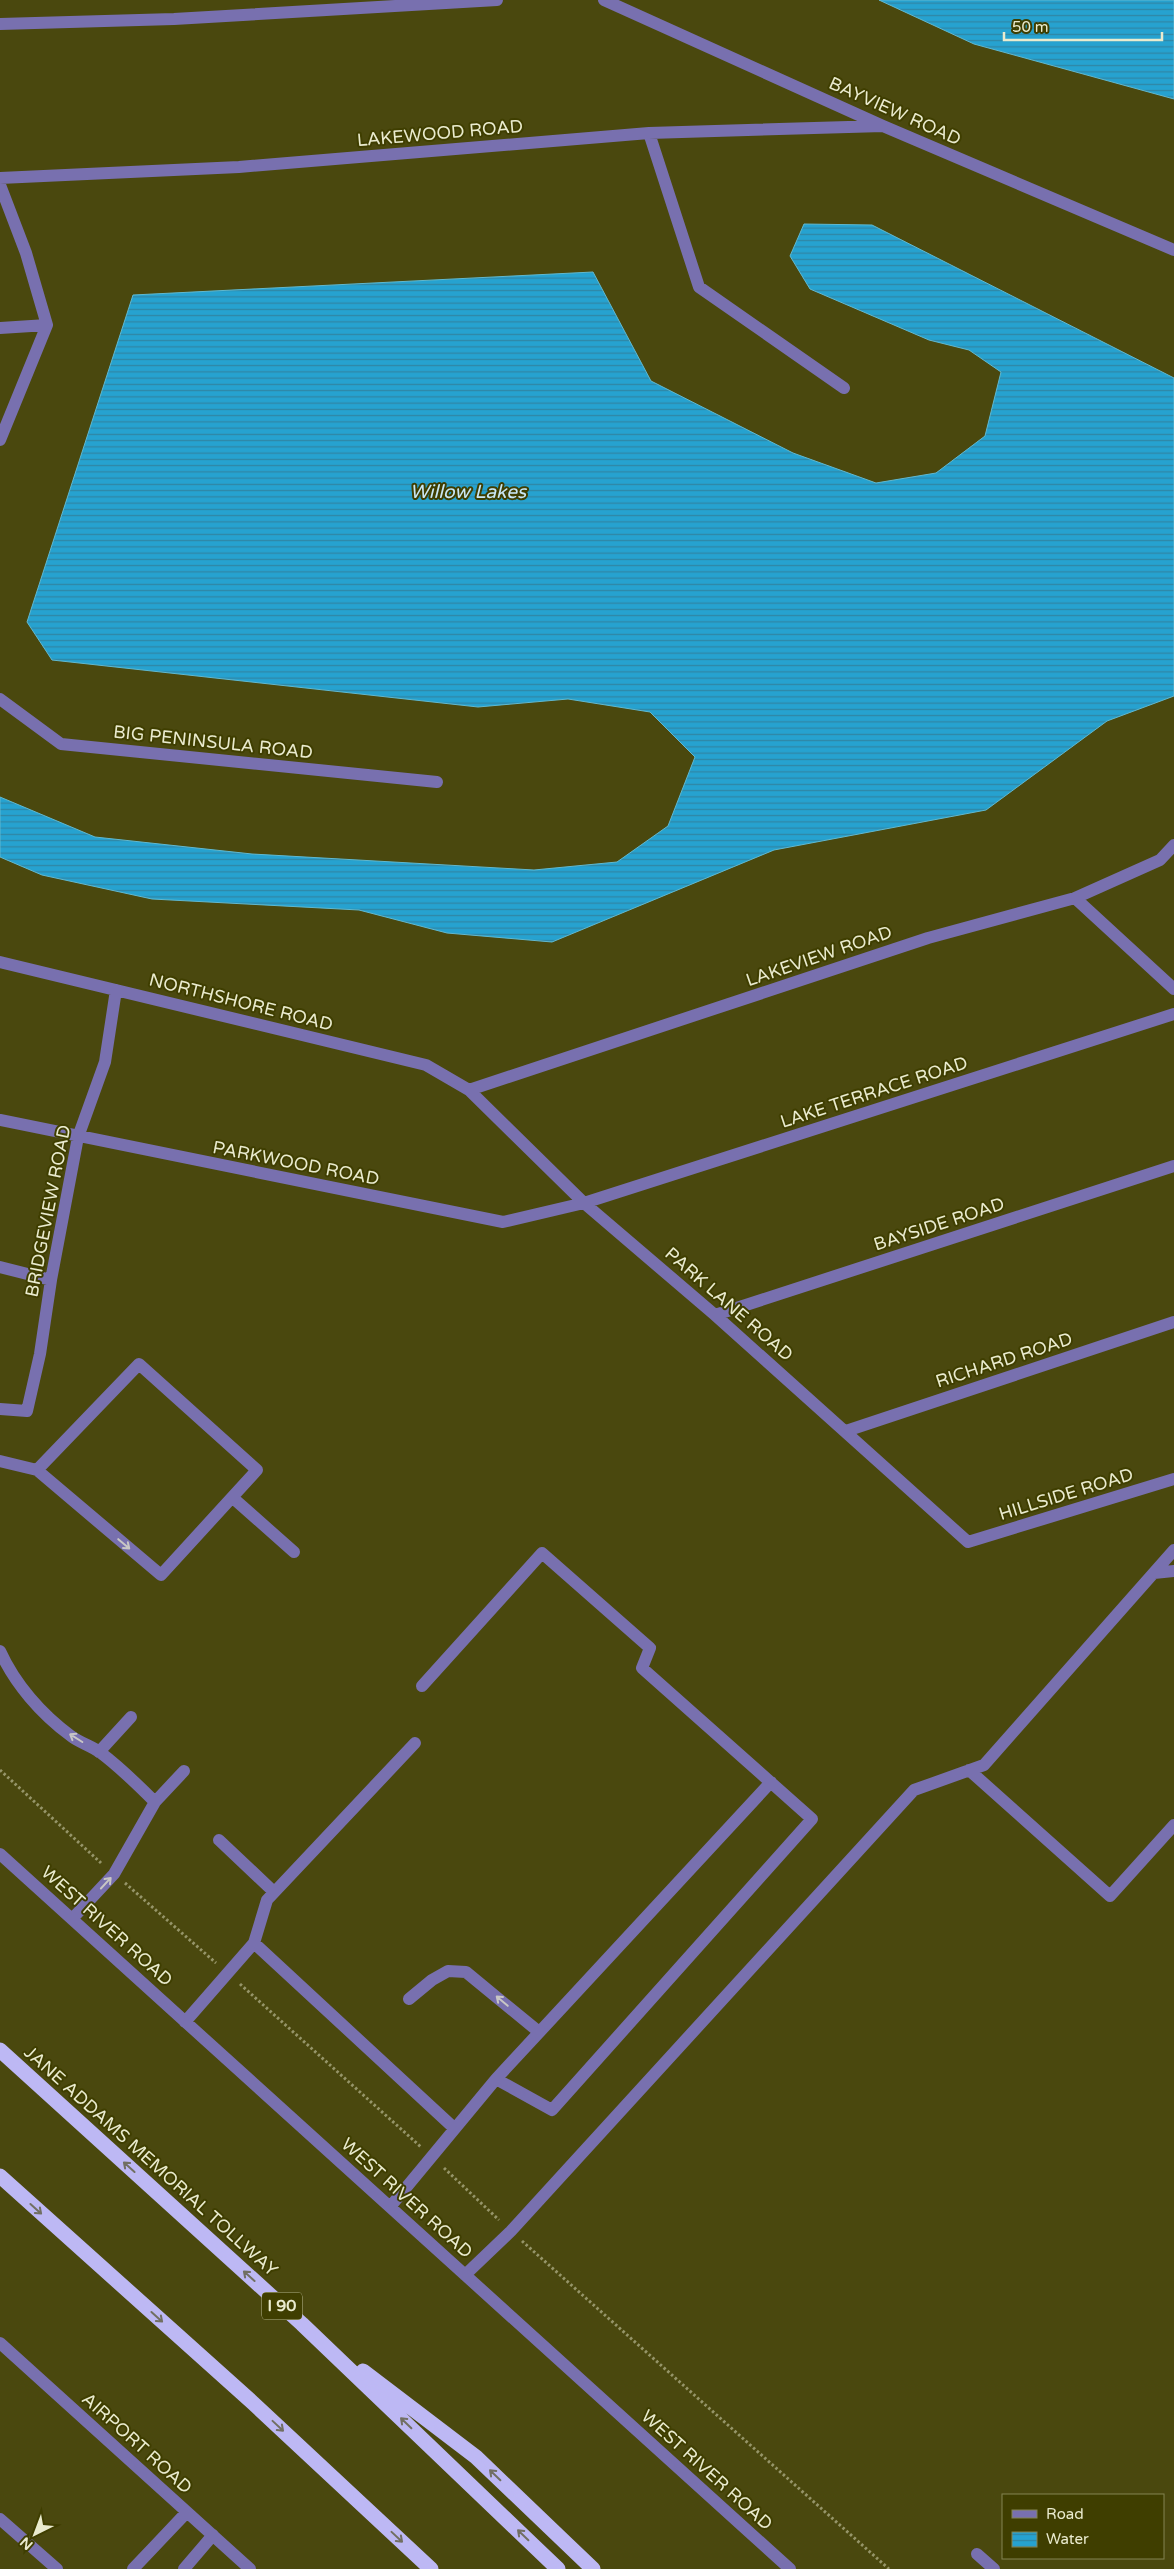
<svg xmlns="http://www.w3.org/2000/svg" width="1174" height="2569" font-family="'Varela Round',sans-serif">
<style>
.water{fill:url(#water-rules);stroke:#61b8cf}
.lines{fill:none;stroke-linecap:round;stroke-linejoin:round}
.path{stroke:#969569;stroke-width:3;stroke-dasharray:2.5 2.5;stroke-linecap:butt}
.minor{stroke:#7870af;stroke-width:12}
.highway{stroke:#bdb8f4;stroke-width:15}
.oneway{stroke:#c8c6c5}
.oneway2{stroke:#716f62}
.labels{text-anchor:middle;dominant-baseline:central;stroke-width:4;stroke-linejoin:round;paint-order:stroke}
.shield{fill:#3f3e00;stroke:#b7b790;stroke-width:1}
.shield-label{font-size:16px;font-weight:bold;fill:#eaebce}
.street-label{font-size:18px;fill:#eaebce;stroke:#3f3e00}
.water-label{font-size:19px;font-style:italic;fill:#c9e7f5;stroke:#3f3e00}
</style>
<defs>
<pattern id="water-rules" width="6" height="5" patternUnits="userSpaceOnUse" patternTransform="scale(1.25)"><rect width="6" height="5" fill="#26a2d0"/><path d="M0 2.5h6" fill="none" stroke="#3086a4"/></pattern>
</defs>
<rect width="100%" height="100%" fill="#4a480e"/>
<path class="water" d="M 879,0 L 1174,0 L 1174,99 L 974,44 Z
M 804,224 L 872,225 L 1174,378 L 1174,696 L 1107,721 L 986,810 L 774,850 L 552,942 L 447,933 L 359,910 L 152,899 L 42,875 L 0,857 L 0,797 L 95,837 L 252,854 L 534,870 L 617,862 L 668,826 L 695,757 L 650,712 L 568,699 L 478,707 L 52,660 L 27,622 L 133,295 L 593,272 L 651,381 L 793,453 L 876,483 L 936,473 L 985,436 L 1001,372 L 969,350 L 929,340 L 810,289 L 790,256 Z"/>
<g class="lines">
<path class="path" d="M 0,1770 L 101,1863
M 125,1883 L 216,1963
M 240,1984 L 421,2147
M 444,2168 L 499,2220
M 522,2241 L 889,2569"/>
<path class="minor" d="M 604,0 L 883,126 L 1174,250
M 0,24 L 174,19 L 497,0
M 649,133 L 699,287 L 844,388
M 0,178 L 239,167 L 649,133 L 883,126
M 0,185 L 26,253 L 47,325 L 0,440
M 0,328 L 47,325
M 0,699 L 61,744 L 437,782
M 1075,898 L 1174,989
M 0,962 L 426,1065 L 469,1090 L 584,1203 L 715,1315 L 968,1542 L 1174,1479
M 469,1090 L 928,938 L 1075,898 L 1160,860 L 1174,845
M 0,1120 L 503,1222 L 584,1203 L 1174,1014
M 0,1267 L 51,1280
M 715,1315 L 1174,1166
M 0,1409 L 27,1411 L 40,1354 L 51,1280 L 78,1137 L 105,1062 L 116,990
M 846,1431 L 1174,1322
M 0,1461 L 37,1470 L 139,1364 L 257,1470 L 161,1575 L 37,1470
M 233,1498 L 294,1552
M 1154,1573 L 1174,1571
M 0,1651 C 15,1684 41,1714 71,1736 C 80,1743 92,1746 101,1753 C 121,1768 138,1785 155,1802 L 114,1874 L 72,1919
M 99,1752 L 131,1717
M 969,1770 L 1110,1896 L 1174,1825
M 155,1802 L 184,1771
M 219,1840 L 274,1892
M 0,1854 L 790,2569
M 254,1943 L 454,2128
M 409,1999 L 432,1980 L 448,1971 L 466,1972 L 539,2032
M 185,2022 L 254,1943 L 267,1900 L 415,1743
M 496,2079 L 771,1782
M 390,2207 L 496,2079 L 552,2110 L 812,1819 L 642,1668 L 650,1648 L 542,1553 L 422,1686
M 465,2275 L 511,2231 L 914,1790 L 984,1765 L 1174,1550
M 0,2343 L 250,2569
M 0,2519 L 57,2569
M 977,2554 L 994,2569
M 133,2569 L 187,2512
M 184,2569 L 213,2535"/>
<path class="highway" d="M 0,2050 L 302,2324 L 558,2569
M 0,2176 L 253,2403 L 431,2569
M 363,2371 L 476,2457 L 593,2569"/>
</g>
<defs><path id="oneway-shaft" d="M-6 0H5M1.5-3L5.5 0L1.5 3" fill="none" stroke-width="1.6" stroke-linecap="round" stroke-linejoin="round" transform="scale(1.25)"/></defs>
<g class="oneway">
<use href="#oneway-shaft" transform="translate(124 1544) rotate(40)"/>
<use href="#oneway-shaft" transform="translate(76 1738) rotate(-148)"/>
<use href="#oneway-shaft" transform="translate(106 1883) rotate(-47)"/>
<use href="#oneway-shaft" transform="translate(502 2001) rotate(-140)"/>
</g>
<g class="oneway2">
<use href="#oneway-shaft" transform="translate(129 2167) rotate(-138)"/>
<use href="#oneway-shaft" transform="translate(36 2209) rotate(42)"/>
<use href="#oneway-shaft" transform="translate(249 2276) rotate(-138)"/>
<use href="#oneway-shaft" transform="translate(157 2317) rotate(42)"/>
<use href="#oneway-shaft" transform="translate(406 2423) rotate(-136)"/>
<use href="#oneway-shaft" transform="translate(278 2426) rotate(43)"/>
<use href="#oneway-shaft" transform="translate(495 2475) rotate(-136)"/>
<use href="#oneway-shaft" transform="translate(523 2535) rotate(-136)"/>
<use href="#oneway-shaft" transform="translate(397 2537) rotate(43)"/>
</g>
<g class="labels">
<rect class="shield" x="262" y="2292.5" width="40" height="27" rx="4"/>
<g class="shield-label">
<text x="282" y="2306">I 90</text>
</g>
<g class="street-label">
<text transform="translate(895 111) rotate(24)">BAYVIEW ROAD</text>
<text transform="translate(440 133) rotate(-5)">LAKEWOOD ROAD</text>
<text transform="translate(213 742) rotate(6)">BIG PENINSULA ROAD</text>
<text transform="translate(819 956) rotate(-19)">LAKEVIEW ROAD</text>
<text transform="translate(241 1002) rotate(14)">NORTHSHORE ROAD</text>
<text transform="translate(874 1092) rotate(-18)">LAKE TERRACE ROAD</text>
<text transform="translate(296 1163) rotate(11)">PARKWOOD ROAD</text>
<text transform="translate(48 1211) rotate(-79)">BRIDGEVIEW ROAD</text>
<text transform="translate(939 1224) rotate(-18)">BAYSIDE ROAD</text>
<text transform="translate(729 1304) rotate(41)">PARK LANE ROAD</text>
<text transform="translate(1004 1360) rotate(-18)">RICHARD ROAD</text>
<text transform="translate(1066 1494) rotate(-17)">HILLSIDE ROAD</text>
<text transform="translate(107 1926) rotate(42)">WEST RIVER ROAD</text>
<text transform="translate(151 2161) rotate(42)">JANE ADDAMS MEMORIAL TOLLWAY</text>
<text transform="translate(407 2198) rotate(42)">WEST RIVER ROAD</text>
<text transform="translate(137 2443) rotate(42)">AIRPORT ROAD</text>
<text transform="translate(707 2470) rotate(42)">WEST RIVER ROAD</text>
</g>
<g class="water-label">
<text x="468" y="492">Willow Lakes</text>
</g>
</g>
<rect x="1002" y="2494" width="162" height="65" fill="#3f3e00" stroke="#838352"/>
<rect x="1012" y="2510" width="25" height="8" fill="#7870af" stroke="#838352"/>
<text x="1046" y="2519" font-size="15" fill="#eaebce">Road</text>
<rect x="1012" y="2532" width="25" height="15" fill="url(#water-rules)" stroke="#838352"/>
<text x="1046" y="2544" font-size="15" fill="#eaebce">Water</text>
<g transform="translate(35 2534) rotate(222)" stroke="#3f3e00" stroke-width="4" paint-order="stroke">
<path d="M0-4L9 19L0 12L-9 19Z" fill="#eaebce"/>
<text y="-8" font-size="14" font-weight="bold" text-anchor="middle" fill="#eaebce">N</text>
</g>
<path d="M1004 32v8h158v-8" fill="none" stroke="#eaebce" stroke-width="2.5"/>
<text x="1012" y="32" font-size="15" fill="#eaebce" stroke="#3f3e00" stroke-width="4" paint-order="stroke">50 m</text>
</svg>
